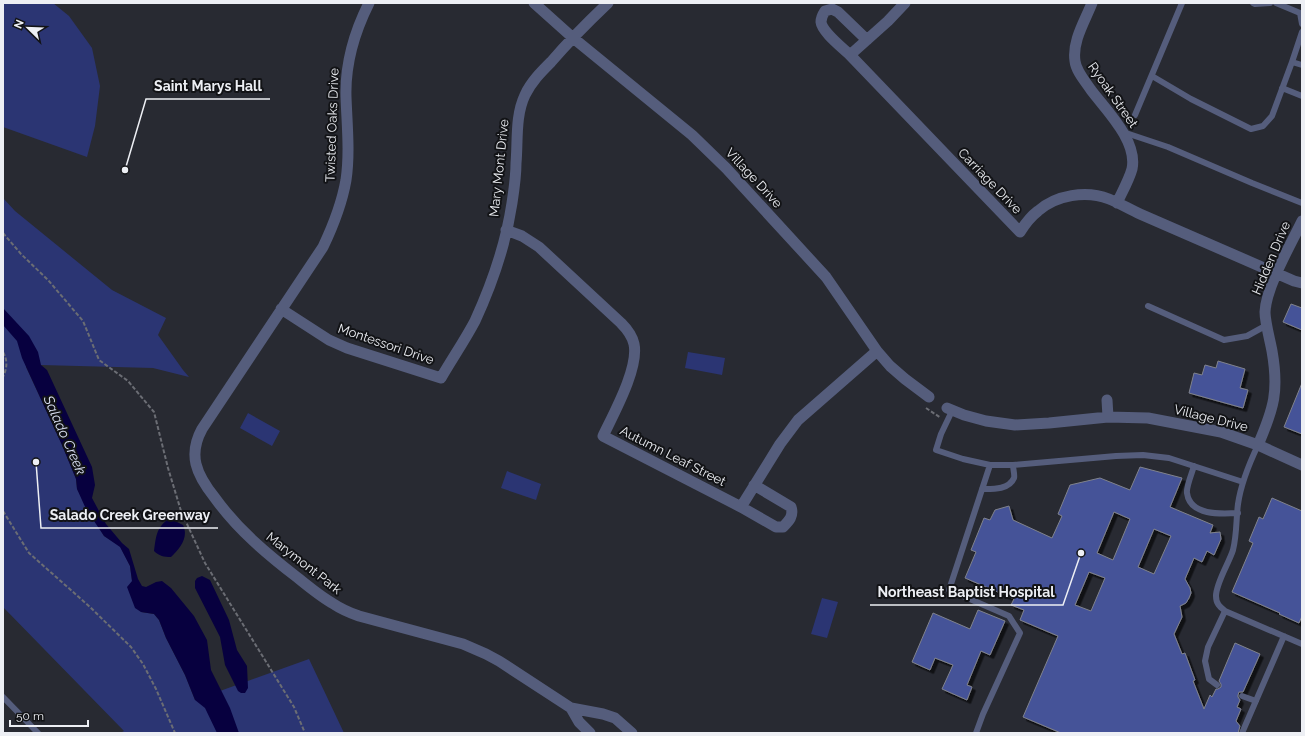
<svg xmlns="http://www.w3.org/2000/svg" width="1305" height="736" font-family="Raleway,sans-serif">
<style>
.green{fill:#2b3573}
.water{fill:#07003f}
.building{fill:#445298;stroke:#80838d;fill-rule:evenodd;filter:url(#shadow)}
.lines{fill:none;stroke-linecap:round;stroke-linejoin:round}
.path{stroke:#6b6d74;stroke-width:2;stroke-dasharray:4 2;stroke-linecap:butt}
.service{stroke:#555d7c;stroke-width:6}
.minor{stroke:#555d7c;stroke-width:11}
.labels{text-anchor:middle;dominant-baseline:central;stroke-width:4;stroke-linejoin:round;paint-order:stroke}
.street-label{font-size:13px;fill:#edeff4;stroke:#121316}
.water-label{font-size:14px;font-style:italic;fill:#dae0f4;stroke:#121316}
.leader{fill:none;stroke:#edeff4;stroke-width:1.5}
.callout-dot{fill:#edeff4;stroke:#121316;stroke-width:1.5}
.callout-label{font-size:14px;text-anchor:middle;font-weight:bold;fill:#edeff4;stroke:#121316;stroke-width:4;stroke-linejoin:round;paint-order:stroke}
</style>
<defs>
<filter id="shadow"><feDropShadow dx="3.5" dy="3.5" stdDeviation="0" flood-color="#0009"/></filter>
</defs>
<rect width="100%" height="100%" fill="#282a32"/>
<path class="green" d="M 3,3 L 53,3 L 69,16 L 92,48 L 100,86 L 95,126 L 87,157 L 3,127 Z
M 3,198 L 15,211 L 112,290 L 166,318 L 158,335 L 183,370 L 189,377 L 153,368 L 41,365 L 26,367 L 62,445 L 76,479 L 77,489 L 104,536 L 120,546 L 130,566 L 132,581 L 141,612 L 154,614 L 159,620 L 166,638 L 185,675 L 195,700 L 309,659 L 344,733 L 120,733 L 124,731 L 3,607 Z
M 688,352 L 725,358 L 722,375 L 685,368 Z
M 248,413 L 280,431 L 272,446 L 240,428 Z
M 507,471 L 541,484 L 536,500 L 501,488 Z
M 822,598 L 838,602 L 827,638 L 811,634 Z"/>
<path class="water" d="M 3,308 L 29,336 L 38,352 L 41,365 L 47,370 L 92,467 L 95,485 L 92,498 L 106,524 L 122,543 L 129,549 L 138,579 L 142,586 L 146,587 L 156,582 L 162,581 L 171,588 L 194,616 L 207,640 L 211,670 L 230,708 L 239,733 L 217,733 L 205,708 L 195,700 L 185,675 L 166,638 L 159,620 L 154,614 L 141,612 L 135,608 L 127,587 L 132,581 L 130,566 L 120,547 L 104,536 L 86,509 L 77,489 L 76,479 L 62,445 L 22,358 L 17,341 L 3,325 Z
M 167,520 L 173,520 L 183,525 C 189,537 180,549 171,557 C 164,557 159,556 154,551 C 156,537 156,529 167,520 Z
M 202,576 L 210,580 L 229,620 L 237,650 L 247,666 L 248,688 L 245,693 L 241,693 L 238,691 L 225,665 L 220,637 L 195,588 L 195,581 L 197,578 Z"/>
<path class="building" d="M 1291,304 L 1302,308 L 1302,330 L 1283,322 Z
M 1218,361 L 1245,369 L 1240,388 L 1248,390 L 1243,408 L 1189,393 L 1194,373 L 1202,375 L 1205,365 L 1216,368 Z
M 1302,383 L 1302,434 L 1284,427 Z
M 1140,467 L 1182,478 L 1170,507 L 1213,525 L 1210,533 L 1220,532 L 1221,539 L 1214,555 L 1207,551 L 1202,562 L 1194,558 L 1185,579 L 1190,588 L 1191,593 L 1189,598 L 1186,603 L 1180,606 L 1182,617 L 1174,634 L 1182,654 L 1185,653 L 1195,680 L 1193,681 L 1204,709 L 1210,695 L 1212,697 L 1216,689 L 1218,689 L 1221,687 L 1221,684 L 1219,681 L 1235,643 L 1260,654 L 1243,692 L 1239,692 L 1238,695 L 1238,697 L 1240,700 L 1237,707 L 1241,709 L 1236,721 L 1240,726 L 1238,733 L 1061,733 L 1023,717 L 1058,636 L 1020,620 L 1024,610 L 1011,605 L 1014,599 L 965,578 L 976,552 L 971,550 L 984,518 L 990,520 L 995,510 L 1009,506 L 1013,520 L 1052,538 L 1062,516 L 1058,514 L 1070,485 L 1100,478 L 1130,490 ZM 1114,512 L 1130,519 L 1113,560 L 1097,553 ZM 1154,529 L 1171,536 L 1154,574 L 1138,567 ZM 1089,572 L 1105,578 L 1091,611 L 1075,605 Z
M 1272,498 L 1302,511 L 1302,616 L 1299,623 L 1279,614 L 1280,613 L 1232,592 L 1253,543 L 1249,541 L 1259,517 L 1263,519 Z
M 978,610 L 1005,621 L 990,655 L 981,651 L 967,685 L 972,687 L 967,700 L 942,689 L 953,665 L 935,658 L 930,670 L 912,662 L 933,613 L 970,629 Z"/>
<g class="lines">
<path class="path" d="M 3,233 L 21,254 L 48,280 L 83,321 L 99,360 L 128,381 L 154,412 L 168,468 L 181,511 L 205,563 L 294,707 L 305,733
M 3,352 C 8,361 7,368 3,377
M 926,408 L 941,418
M 3,511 L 29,553 L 90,607 L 131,647 L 143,664 L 156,689 L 175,733"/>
<path class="service" d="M 1253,3 L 1255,4 L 1270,3
M 1276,3 L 1300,13 L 1302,24
M 1302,32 L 1292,62 L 1302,65
M 1152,76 L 1191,99 L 1251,129 L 1263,126 L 1272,116 L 1292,62
M 1282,88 L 1302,96
M 1135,115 L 1182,3
M 1123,132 L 1168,147 L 1252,183 L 1302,203
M 1148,306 L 1224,340 L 1247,336 L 1267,325
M 952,411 L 941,434 L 936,450 L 963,459 L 990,465 L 1013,465 L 1116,456 L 1143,455 L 1169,458 L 1243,482
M 1258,445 C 1249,464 1241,483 1238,504 C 1236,519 1237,534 1233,550 C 1229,563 1216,583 1216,596 C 1216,604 1220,607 1225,611 L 1302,644
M 1194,466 C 1192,473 1186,487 1187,493 C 1190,516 1221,514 1238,513
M 982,489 C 992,489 1009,490 1014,478 C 1015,475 1013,469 1013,465
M 1217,685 L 1209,679 L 1205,661 L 1208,647 L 1225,611
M 1242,696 L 1256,701
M 3,697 L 38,733
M 976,733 L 983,714 L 1020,633 L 1009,616 L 949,590 L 990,465
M 1242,733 L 1284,636"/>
<path class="minor" d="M 369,3 C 354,33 345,64 346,97 C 347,125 350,153 346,180 C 342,203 333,226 323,247 L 202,429 C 196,440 193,451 196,464 C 199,477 207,488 215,498 C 238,530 267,554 298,578 C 309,587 320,596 332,603 C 341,609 350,613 359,616 L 463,644 L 486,654 L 499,661 L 571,708 L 603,714 L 615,718 L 632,733
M 534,3 L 572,37 L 692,135 L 726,168 L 826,277 L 877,351 L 890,366 L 905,379 L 929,397
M 1092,3 C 1085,21 1072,41 1075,61 C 1076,71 1085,81 1091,90 C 1106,110 1138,141 1132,169 C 1129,180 1122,192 1117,203
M 867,40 L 838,12 L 832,9 L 825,11 C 823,14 821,18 821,22 C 822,32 843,48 850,55 L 1020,232 C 1025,224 1030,217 1038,211 C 1056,195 1086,190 1109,199 C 1119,203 1129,209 1140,214 L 1294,281 L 1302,283
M 850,55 L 888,21 L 905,3
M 506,230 L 522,236 L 539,247 L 621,323 C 627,329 632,335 634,344 C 639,368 614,413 603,436 L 741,507 L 776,527 L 783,527 C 789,521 794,516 791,507 L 754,485
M 281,309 L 329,340 L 347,348 L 441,378 C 452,359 465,340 475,321 C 492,284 506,243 512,203 C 514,190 516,176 516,163 C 518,141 515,116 525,95 C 531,82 541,72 551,62 C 569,41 588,22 608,3
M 1107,400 L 1108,417
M 947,408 L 964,415 L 986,421 L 1015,425 L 1049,423 L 1108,417 L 1148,418 L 1221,432 L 1258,445 L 1302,465
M 1258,445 C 1274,408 1279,391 1272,351 C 1270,340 1265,322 1265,312 C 1266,287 1291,244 1302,221
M 741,507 L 780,444 L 798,420 L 877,351
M 571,708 L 579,722 L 590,733"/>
</g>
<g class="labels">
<g class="street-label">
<text transform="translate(1113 95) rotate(55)">Ryoak Street</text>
<text transform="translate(332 125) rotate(-88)">Twisted Oaks Drive</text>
<text transform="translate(499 168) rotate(-84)">Mary Mont Drive</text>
<text transform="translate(754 178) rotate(47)">Village Drive</text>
<text transform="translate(990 181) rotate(46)">Carriage Drive</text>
<text transform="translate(1271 258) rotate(-67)">Hidden Drive</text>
<text transform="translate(386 344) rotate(19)">Montessori Drive</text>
<text transform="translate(1211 418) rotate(14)">Village Drive</text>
<text transform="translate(673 456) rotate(27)">Autumn Leaf Street</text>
<text transform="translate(304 563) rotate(38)">Marymont Park</text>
</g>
<g class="water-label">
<text transform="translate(65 435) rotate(66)">Salado Creek</text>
</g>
</g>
<path class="leader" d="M125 170L146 99H270M36 462L41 528H218M1081 553L1063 605H870"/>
<g class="callout-dot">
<circle cx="125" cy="170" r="4"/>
<circle cx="36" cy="462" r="4"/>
<circle cx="1081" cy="553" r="4"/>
</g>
<g class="callout-label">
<text x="208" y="91">Saint Marys Hall</text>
<text x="130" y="520">Salado Creek Greenway</text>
<text x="966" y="597">Northeast Baptist Hospital</text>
</g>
<rect width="1305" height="736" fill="none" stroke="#edeff4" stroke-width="8"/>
<g transform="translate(28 28) rotate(293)" stroke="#121316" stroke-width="3" paint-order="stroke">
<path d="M0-3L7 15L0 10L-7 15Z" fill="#edeff4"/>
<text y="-6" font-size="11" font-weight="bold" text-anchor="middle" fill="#edeff4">N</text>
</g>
<path d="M10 720v6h78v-6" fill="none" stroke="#edeff4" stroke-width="2"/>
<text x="16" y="720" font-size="12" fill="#edeff4" stroke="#121316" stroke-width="3" paint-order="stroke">50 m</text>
</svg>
